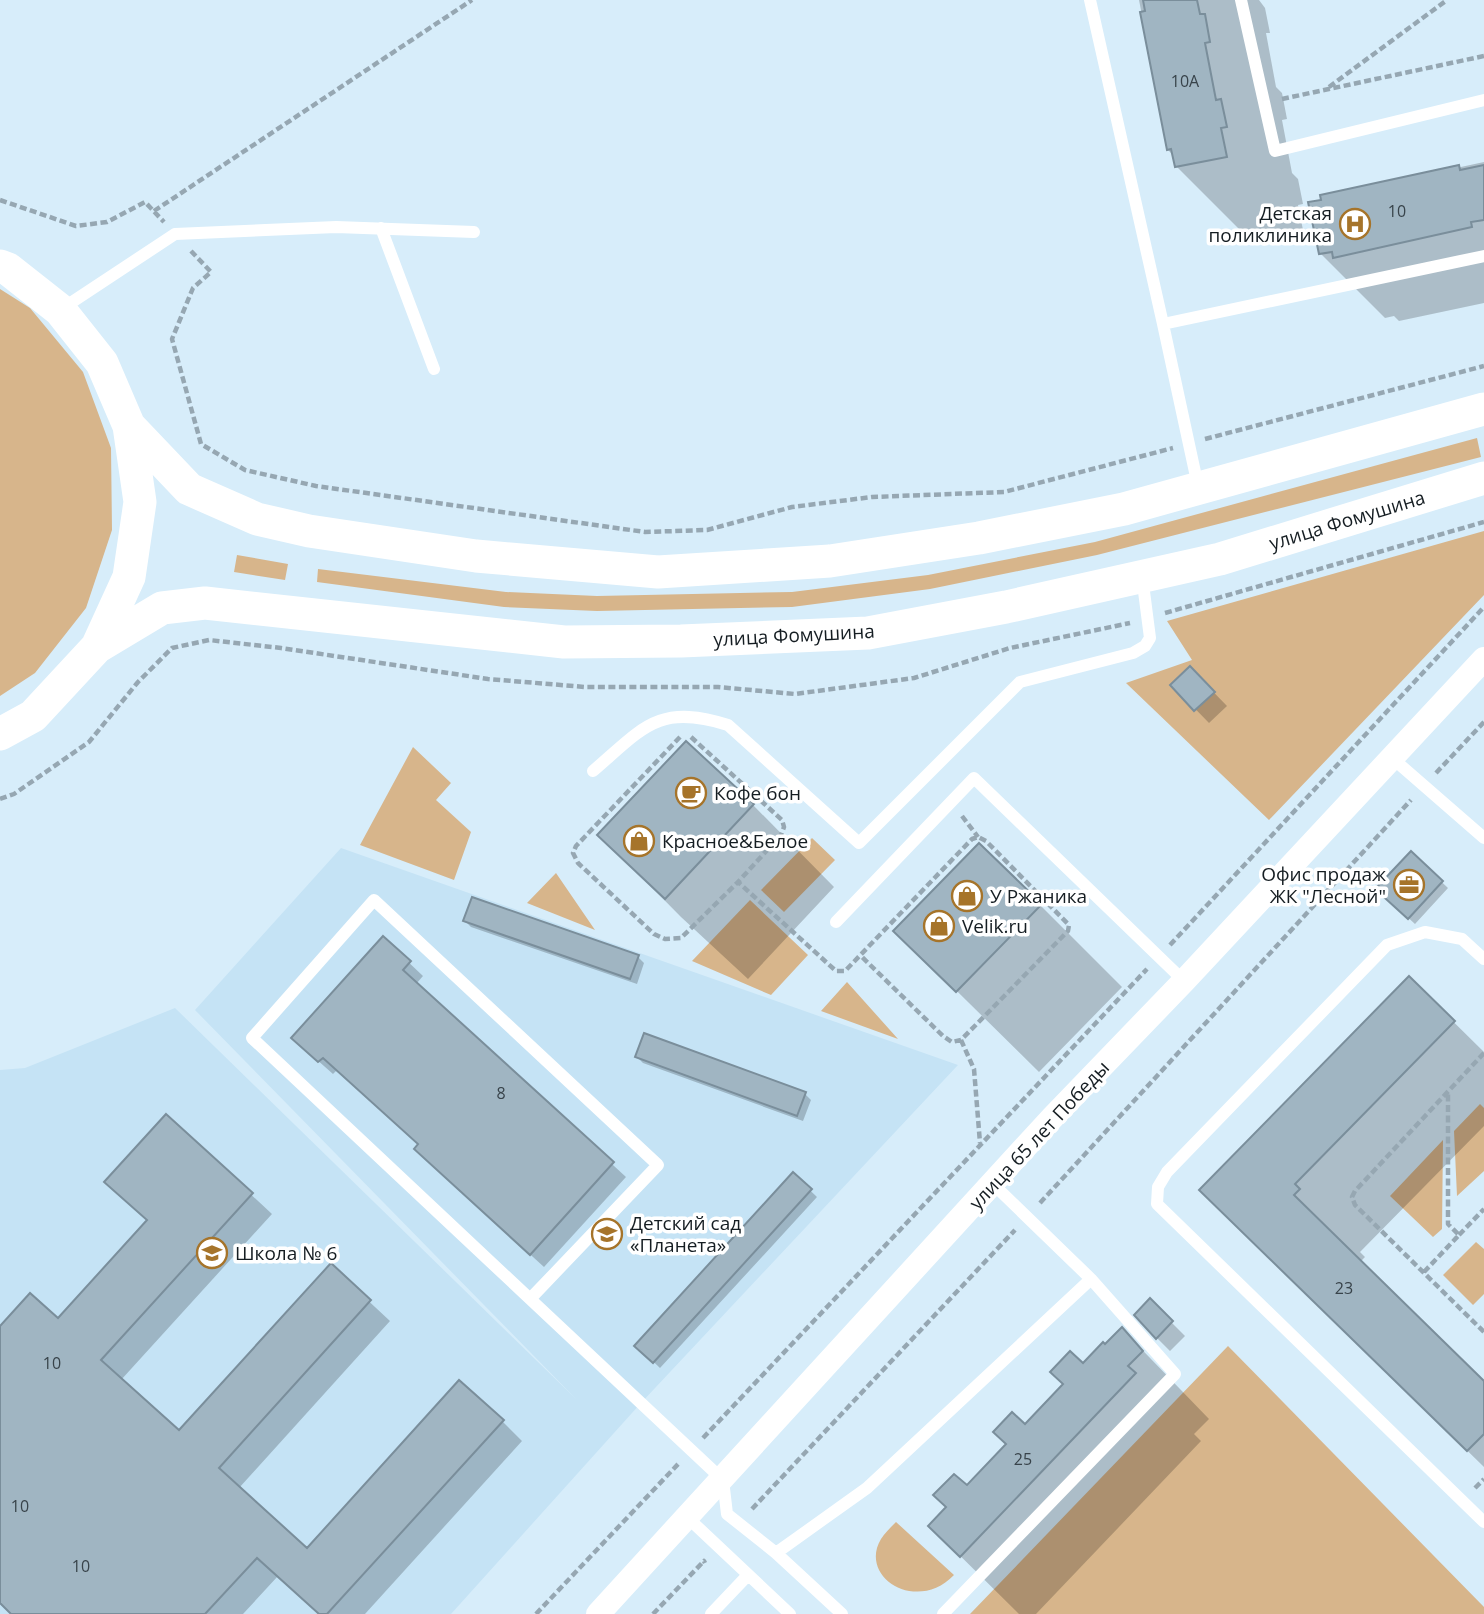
<svg xmlns="http://www.w3.org/2000/svg" width="1484" height="1614" font-family="'Open Sans',sans-serif">
<style>
.built{fill:#c5e3f5}
.green{fill:#d7b58b}
.shadow{fill:#0003}
.building{fill:#a0b5c2;stroke:#7a8e9b;stroke-width:2}
.lines{fill:none;stroke-linecap:round;stroke-linejoin:round}
.path{stroke:#96a7b2;stroke-width:4.5;stroke-dasharray:7 3.5;stroke-linecap:butt}
.lane{stroke:#fff;stroke-width:12}
.street{stroke:#fff;stroke-width:24}
.secondary{stroke:#fff;stroke-width:33}
.labels{text-anchor:middle;dominant-baseline:central;stroke-width:7;stroke-linejoin:round;paint-order:stroke}
.number-label{font-size:16px;fill:#38434a}
.poi-label{font-size:19px;fill:#151d22;stroke:#fff;text-anchor:start}
.street-label{font-size:19px;fill:#151d22;stroke:#fff}
</style>
<rect width="100%" height="100%" fill="#d7edfa"/>
<path class="built" d="M 341,848 L 958,1065 L 641,1403 L 451,1614 L 0,1614 L 0,1070 L 25,1068 L 175,1008 L 576,1399 L 195,1010 Z"/>
<path class="green" d="M 0,289 L 30,308 L 83,372 L 111,448 L 112,530 L 86,608 L 35,673 L 0,696 Z
M 1477,438 L 1481,457 L 1097,555 L 930,589 L 792,607 L 597,611 L 504,607 L 317,582 L 318,569 L 506,592 L 597,596 L 792,592 L 928,575 L 1095,542 Z
M 1484,531 L 1484,595 L 1269,820 L 1126,683 L 1192,660 L 1167,621 Z
M 237,555 L 288,564 L 285,580 L 234,572 Z
M 413,747 L 451,783 L 436,800 L 471,832 L 454,880 L 360,845 Z
M 812,838 L 835,860 L 784,912 L 761,890 Z
M 556,873 L 595,930 L 527,903 Z
M 750,900 L 808,955 L 771,995 L 692,961 Z
M 847,982 L 898,1039 L 821,1011 Z
M 1480,1104 L 1484,1108 L 1484,1171 L 1457,1196 L 1454,1131 Z
M 1443,1140 L 1442,1229 L 1433,1237 L 1390,1196 Z
M 1476,1242 L 1484,1249 L 1484,1294 L 1473,1305 L 1443,1275 Z
M 1228,1346 L 1484,1607 L 1484,1614 L 970,1614 Z
M 896,1522 L 954,1575 C 917,1614 858,1577 881,1539 C 885,1533 891,1527 896,1522 Z"/>
<path class="shadow" d="M 1139,0 L 1259,0 L 1265,8 L 1270,33 L 1266,33 L 1276,87 L 1282,93 L 1287,119 L 1282,120 L 1292,173 L 1298,179 L 1303,204 L 1298,205 L 1304,235 L 1254,244 L 1176,166 L 1174,156 L 1168,150 Z
M 1484,162 L 1484,303 L 1399,321 L 1394,316 L 1385,318 L 1321,254 L 1322,197 Z
M 1190,668 L 1227,706 L 1209,723 L 1172,685 Z
M 753,805 L 834,887 L 748,979 L 681,917 L 600,835 Z
M 1411,853 L 1448,888 L 1415,924 L 1377,889 Z
M 1040,905 L 1122,987 L 1039,1072 L 896,931 Z
M 465,921 L 638,957 L 644,963 L 637,984 L 471,927 Z
M 384,939 L 423,976 L 416,984 L 626,1177 L 544,1267 L 429,1162 L 420,1145 L 337,1070 L 333,1074 L 307,1051 Z
M 1409,978 L 1484,1052 L 1484,1126 L 1360,1252 L 1365,1257 L 1360,1262 L 1484,1383 L 1484,1467 L 1201,1190 Z
M 637,1057 L 805,1094 L 811,1100 L 803,1121 L 643,1063 Z
M 166,1116 L 272,1214 L 121,1380 L 179,1433 L 331,1266 L 390,1321 L 239,1488 L 307,1550 L 502,1421 L 522,1441 L 365,1614 L 319,1614 L 278,1576 L 243,1614 L 11,1614 L 0,1604 L 0,1328 L 58,1320 L 148,1221 L 127,1202 Z
M 794,1175 L 817,1197 L 660,1368 L 637,1346 Z
M 1150,1301 L 1185,1336 L 1170,1351 L 1157,1338 Z
M 1122,1329 L 1209,1419 L 1194,1434 L 1201,1441 L 1036,1614 L 1019,1614 L 930,1526 L 1083,1366 Z"/>
<path class="building" d="M 1143,0 L 1197,0 L 1200,14 L 1205,14 L 1210,42 L 1205,43 L 1216,100 L 1221,99 L 1227,127 L 1221,128 L 1227,157 L 1175,167 L 1171,149 L 1167,150 L 1140,12 L 1145,11 Z
M 1459,165 L 1460,170 L 1484,165 L 1484,220 L 1471,222 L 1472,227 L 1333,258 L 1332,252 L 1319,254 L 1308,202 L 1321,200 L 1320,195 Z
M 1190,666 L 1215,692 L 1194,711 L 1170,685 Z
M 686,741 L 754,804 L 665,899 L 597,835 Z
M 979,843 L 1042,904 L 956,992 L 893,931 Z
M 1411,851 L 1443,881 L 1408,919 L 1375,889 Z
M 472,897 L 639,955 L 630,979 L 463,921 Z
M 383,936 L 411,961 L 403,970 L 614,1162 L 530,1255 L 414,1149 L 418,1144 L 323,1058 L 318,1062 L 291,1038 Z
M 1409,976 L 1455,1021 L 1295,1184 L 1300,1189 L 1294,1195 L 1484,1381 L 1484,1434 L 1467,1451 L 1199,1190 Z
M 644,1033 L 806,1092 L 797,1116 L 635,1057 Z
M 166,1114 L 253,1193 L 101,1360 L 179,1430 L 331,1263 L 371,1300 L 219,1468 L 307,1548 L 459,1380 L 504,1420 L 327,1614 L 319,1614 L 257,1558 L 205,1614 L 11,1614 L 0,1603 L 0,1326 L 30,1293 L 58,1318 L 147,1220 L 104,1182 Z
M 793,1172 L 812,1189 L 653,1363 L 634,1346 Z
M 1150,1298 L 1173,1321 L 1156,1339 L 1134,1315 Z
M 1122,1327 L 1143,1351 L 1128,1366 L 1136,1373 L 960,1557 L 928,1526 L 946,1507 L 933,1495 L 954,1474 L 967,1485 L 1006,1444 L 993,1432 L 1012,1412 L 1025,1424 L 1063,1384 L 1050,1372 L 1070,1351 L 1083,1363 L 1103,1342 L 1105,1344 Z"/>
<g class="lines">
<path class="path" d="M 1329,87 L 1447,0
M 1282,99 L 1484,56
M 0,200 L 76,226 L 107,222 L 145,202 L 164,222
M 154,211 L 472,0
M 191,251 L 211,272 L 193,288 L 172,339 L 201,444 L 245,470 L 316,486 L 645,532 L 707,530 L 792,507 L 872,497 L 1004,492 L 1173,448
M 1205,439 L 1484,366
M 1165,613 L 1484,522
M 680,737 L 576,846 L 573,853 L 578,863 L 654,934 L 665,939 L 681,938 L 738,882
M 691,737 L 782,820 L 784,827 L 781,835 L 738,882 L 836,971 L 845,971 L 972,839 L 978,837 L 986,841 L 1069,925 L 1068,931 L 961,1040 L 952,1042 L 943,1036 L 861,956
M 1436,773 L 1484,722
M 0,799 L 14,794 L 89,742 L 138,682 L 172,648 L 209,640 L 281,648 L 488,679 L 585,687 L 718,687 L 795,694 L 914,678 L 1010,648 L 1130,623
M 962,816 L 978,837
M 1170,945 L 1484,607
M 961,1040 L 974,1069 L 980,1143
M 1484,1053 L 1355,1191 L 1352,1197 L 1355,1205 L 1484,1332
M 1040,1203 L 1411,800
M 1459,1235 L 1484,1209
M 1424,1272 L 1459,1235 L 1448,1224 L 1448,1091
M 703,1438 L 1147,969
M 1475,1488 L 1484,1479
M 752,1509 L 1015,1230
M 536,1614 L 680,1462
M 653,1614 L 704,1561 L 705,1563"/>
<path class="lane" d="M 1090,0 L 1163,324
M 1241,0 L 1275,151 L 1484,100
M 381,228 L 434,369
M 60,310 L 175,234 L 336,227 L 474,232
M 1198,486 L 1163,324 L 1484,256
M 1391,757 L 1484,838
M 593,771 C 643,728 658,703 728,725 L 859,843 L 1020,682 L 1133,653 L 1145,646 L 1150,638 L 1142,576
M 836,922 L 974,778 L 1184,981
M 1484,959 L 1462,939 L 1425,932 L 1387,945 L 1167,1172 L 1158,1187 L 1157,1204 L 1484,1522
M 530,1299 L 658,1165 L 374,900 L 252,1038 L 723,1480 L 727,1514 L 776,1553 L 867,1488 L 1091,1279 L 993,1184
M 688,1518 L 790,1614
M 776,1553 L 842,1614
M 711,1614 L 748,1575
M 943,1614 L 1175,1374 L 1091,1279"/>
<path class="street" d="M 598,1614 L 1052,1118 L 1184,981 L 1484,659"/>
<path class="secondary" d="M 0,266 L 8,269 L 60,310 L 102,363 L 129,426 L 140,502 L 129,577 L 97,647 L 33,716 L 0,734
M 129,426 L 189,489 L 257,519 L 309,531 L 476,556 L 658,572 L 830,561 L 979,538 L 1124,509 L 1484,409
M 97,647 L 162,608 L 205,603 L 564,642 L 681,641 L 868,633 L 1006,607 L 1220,559 L 1484,478"/>
</g>
<defs>
<g id="hospital-ring" transform="scale(1.575)"><circle r="9.5" fill="#fff" stroke="#a6742a" stroke-width="1.5"/><path d="M-5-5h3v3.5h4V-5h3V5h-3V1.5h-4V5h-3Z" fill="#a6742a"/></g>
<g id="cafe-ring" transform="scale(1.575)"><circle r="9.5" fill="#fff" stroke="#a6742a" stroke-width="1.5"/><path d="M-5.5-4.5H6V0H3Q3 3.5 0 3.5H-2.5Q-5.5 3.5-5.5 0ZM3-3.2v2h1.7v-2ZM-6 4.5H4V6H-6Z" fill="#a6742a"/></g>
<g id="shop-ring" transform="scale(1.575)"><circle r="9.5" fill="#fff" stroke="#a6742a" stroke-width="1.5"/><path d="M-5-2.5h2.3a2.7 3.5 0 0 1 5.4 0H5L5.5 6h-11ZM-1.5-2.5h3a1.5 2.3 0 0 0-3 0Z" fill="#a6742a"/></g>
<g id="office-ring" transform="scale(1.575)"><circle r="9.5" fill="#fff" stroke="#a6742a" stroke-width="1.5"/><path d="M-6-3h4V-5.5h4V-3h4V5H-6ZM-1-4.5V-3h2v-1.5ZM-6 0V1H6V0Z" fill="#a6742a"/></g>
<g id="school-ring" transform="scale(1.575)"><circle r="9.5" fill="#fff" stroke="#a6742a" stroke-width="1.5"/><path d="M0-5L7-2L0 1L-7-2ZM-4 1L0 2.5L4 1V4Q0 6-4 4Z" fill="#a6742a"/></g>
</defs>
<g fill-rule="evenodd">
<use href="#hospital-ring" x="1355" y="224"/>
<use href="#cafe-ring" x="691" y="793"/>
<use href="#shop-ring" x="639" y="841"/>
<use href="#office-ring" x="1409" y="885"/>
<use href="#shop-ring" x="967" y="896"/>
<use href="#shop-ring" x="939" y="926"/>
<use href="#school-ring" x="607" y="1234"/>
<use href="#school-ring" x="212" y="1253"/>
</g>
<g class="labels">
<g class="number-label">
<text x="1185" y="81">10А</text>
<text x="1397" y="211">10</text>
<text x="501" y="1093">8</text>
<text x="1344" y="1288">23</text>
<text x="52" y="1363">10</text>
<text x="1023" y="1459">25</text>
<text x="20" y="1506">10</text>
<text x="81" y="1566">10</text>
</g>
<g class="poi-label">
<text x="1332" y="213" text-anchor="end">Детская<tspan x="1332" dy="22">поликлиника</tspan></text>
<text x="714" y="793">Кофе бон</text>
<text x="662" y="841">Красное&amp;Белое</text>
<text x="1386" y="874" text-anchor="end">Офис продаж<tspan x="1386" dy="22">ЖК "Лесной"</tspan></text>
<text x="990" y="896">У Ржаника</text>
<text x="962" y="926">Velik.ru</text>
<text x="630" y="1223">Детский сад<tspan x="630" dy="22">«Планета»</tspan></text>
<text x="235" y="1253">Школа № 6</text>
</g>
<g class="street-label">
<text transform="translate(1347 520) rotate(-17)">улица Фомушина</text>
<text transform="translate(794 635) rotate(-3)">улица Фомушина</text>
<text transform="translate(1039 1135) rotate(-47)">улица 65 лет Победы</text>
</g>
</g>
</svg>
